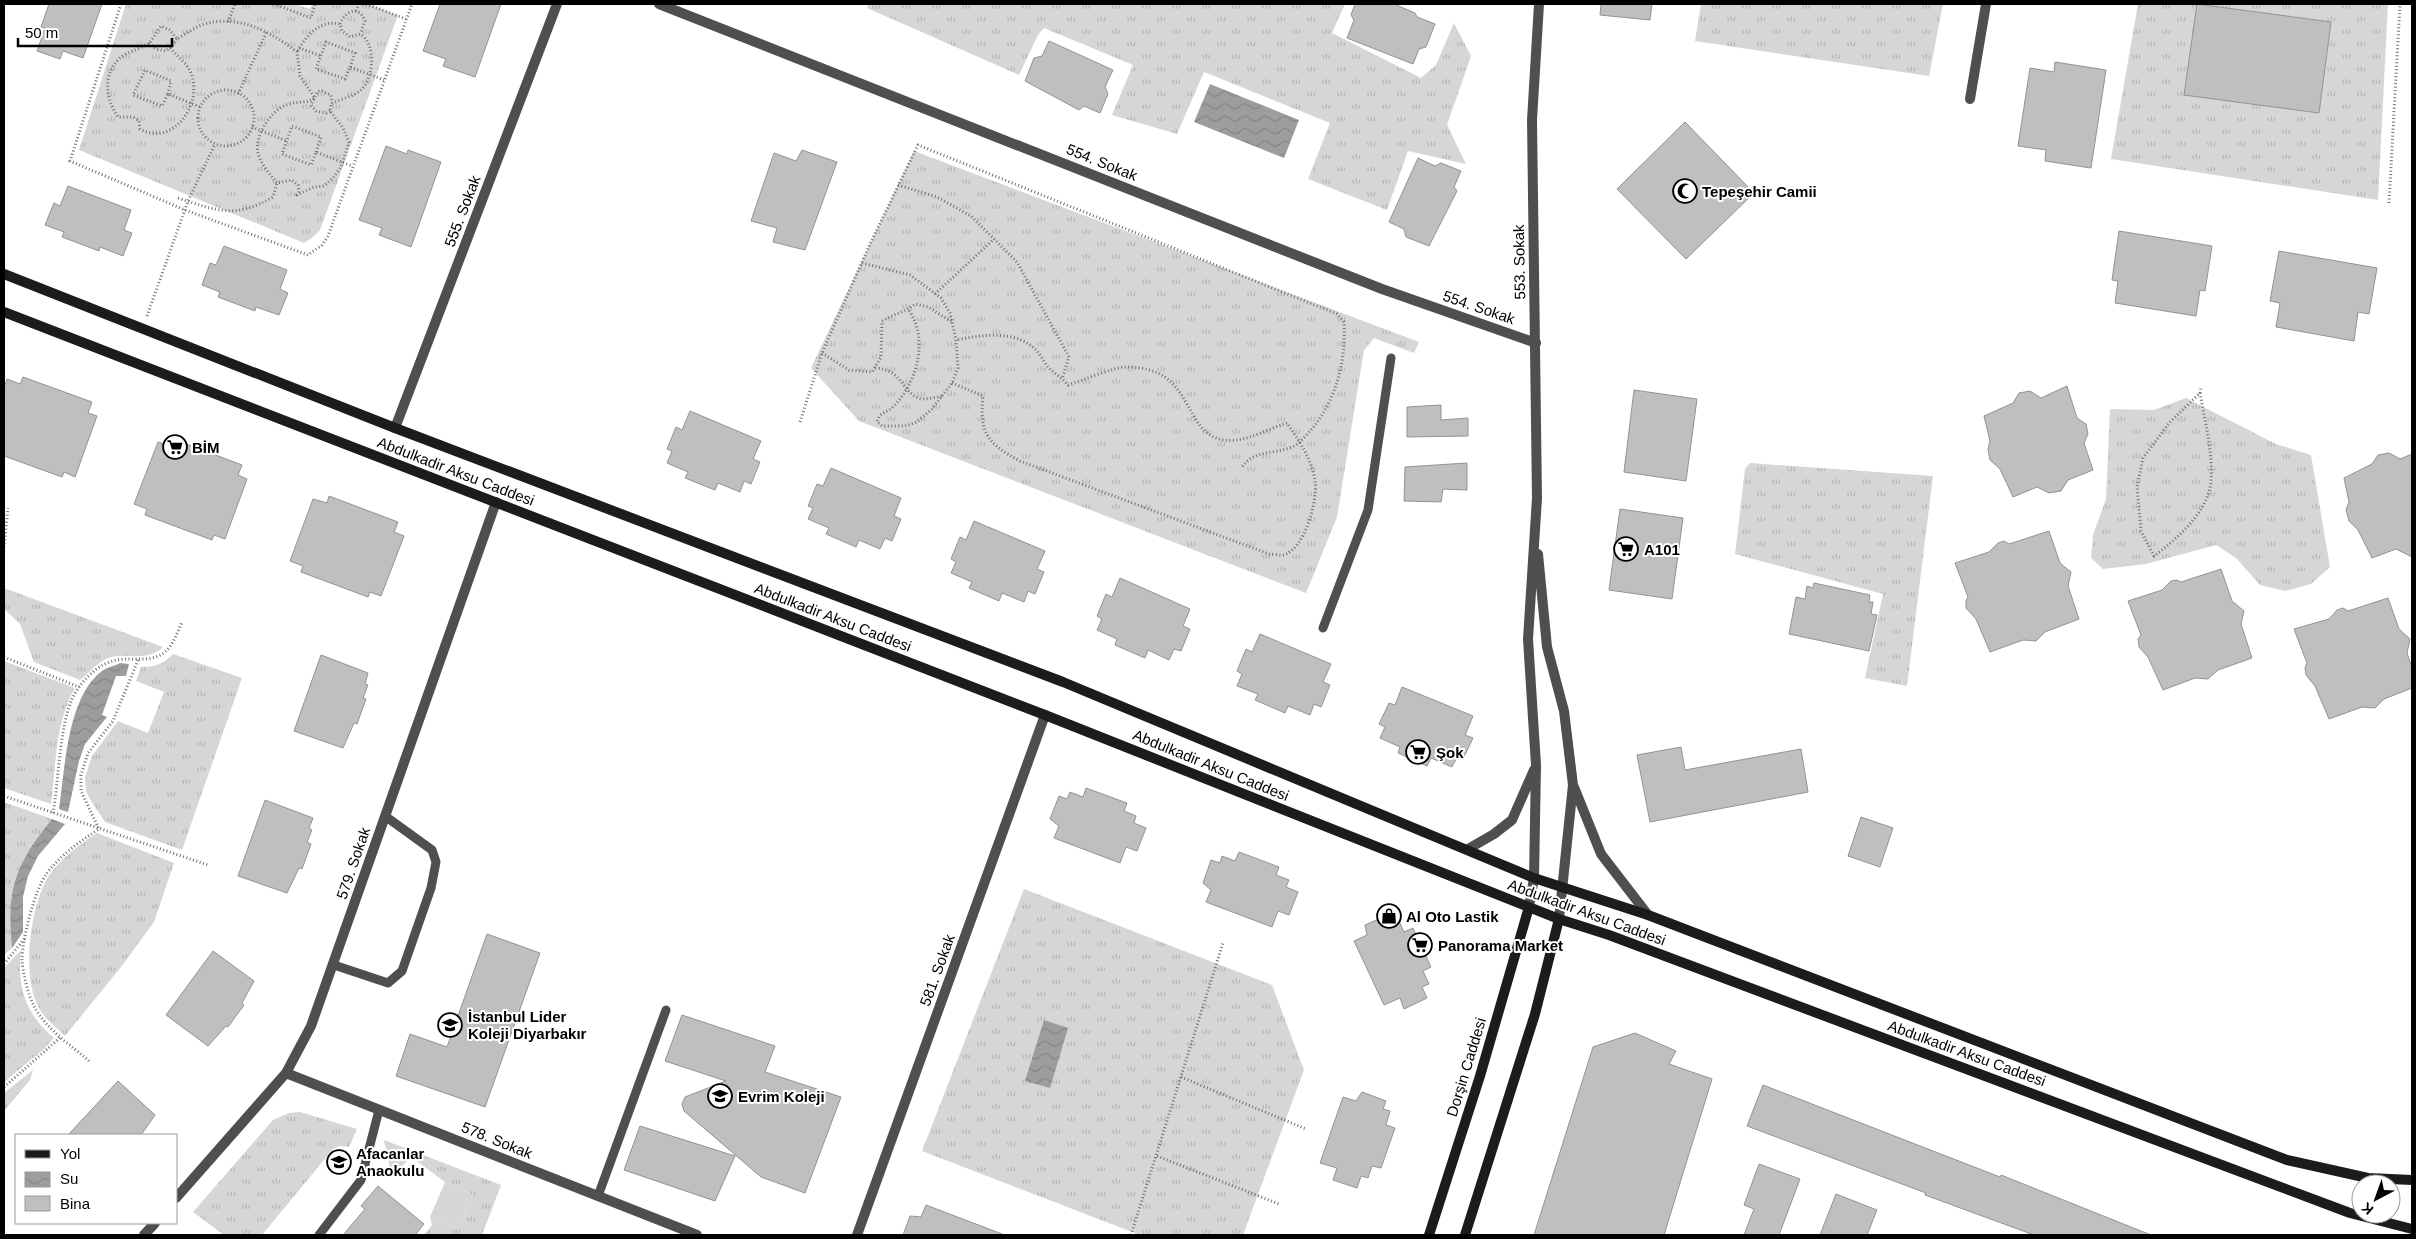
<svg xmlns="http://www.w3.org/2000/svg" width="2416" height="1239" font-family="Arial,sans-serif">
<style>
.grass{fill:url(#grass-tufts)}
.green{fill:#d6d6d6}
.water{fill:url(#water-waves)}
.building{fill:#bfbfbf;stroke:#939393}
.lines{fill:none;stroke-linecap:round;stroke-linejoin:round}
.path{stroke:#717171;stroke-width:3;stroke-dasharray:1 2.5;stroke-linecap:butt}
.service{stroke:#4f4f4f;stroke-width:9}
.minor{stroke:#4f4f4f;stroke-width:10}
.tertiary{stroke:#4f4f4f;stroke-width:10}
.secondary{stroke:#1c1c1c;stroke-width:10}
.labels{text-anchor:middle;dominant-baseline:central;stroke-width:4;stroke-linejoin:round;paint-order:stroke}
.street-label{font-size:15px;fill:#000;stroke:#fff}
.poi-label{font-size:15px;font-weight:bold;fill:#000;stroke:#fff;text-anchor:start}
</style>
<defs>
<pattern id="grass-tufts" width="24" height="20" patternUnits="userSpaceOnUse" patternTransform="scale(1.25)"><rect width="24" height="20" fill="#d6d6d6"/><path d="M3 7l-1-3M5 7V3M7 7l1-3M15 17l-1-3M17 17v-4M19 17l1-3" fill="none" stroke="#b6b6b6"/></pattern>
<pattern id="water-waves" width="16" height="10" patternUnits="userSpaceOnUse" patternTransform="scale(1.25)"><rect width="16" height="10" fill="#9d9d9d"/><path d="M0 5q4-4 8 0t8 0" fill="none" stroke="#858585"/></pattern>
</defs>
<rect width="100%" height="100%" fill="#fff"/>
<path class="grass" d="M 126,4 L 295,4 L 310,9 L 312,4 L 368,4 L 398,15 L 320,230 L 312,238 L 304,243 L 79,150 Z
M 868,4 L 1345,4 L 1332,33 L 1421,78 L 1436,65 L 1454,23 L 1471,56 L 1447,125 L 1466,164 L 1408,151 L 1387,210 L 1308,179 L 1330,123 L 1204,72 L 1177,134 L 1112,115 L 1133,65 L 1044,28 L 1038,35 L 1019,75 L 867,8 Z
M 1701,4 L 1943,4 L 1929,76 L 1695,41 Z
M 2138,4 L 2388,4 L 2378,200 L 2111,159 Z
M 914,151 L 1419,342 L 1414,353 L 1374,338 L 1364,350 L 1337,517 L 1306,593 L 859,421 L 811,368 Z
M 2186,398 L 2276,444 L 2311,455 L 2330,567 L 2311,584 L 2285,591 L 2260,585 L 2236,558 L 2216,545 L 2146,564 L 2103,569 L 2091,558 L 2093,535 L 2106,499 L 2110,409 L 2154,410 Z
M 1750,463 L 1933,476 L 1907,686 L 1865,678 L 1883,594 L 1735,554 L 1745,469 Z
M 4,588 L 163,647 C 148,662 130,653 111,657 C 99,660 89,673 80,680 L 34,662 L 20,624 L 4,609 Z
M 173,654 L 242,678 L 182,850 L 105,822 L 91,801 L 86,791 L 85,777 L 92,756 L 118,721 L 148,733 L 164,692 L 136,681 L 141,667 C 156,667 163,664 173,654 Z
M 4,661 L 75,688 C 55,722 56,767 51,804 L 4,788 Z
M 4,802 L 52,819 C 15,864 6,889 12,948 L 4,955 Z
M 97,833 L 174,863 L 154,922 L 121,967 L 65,1036 C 56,1027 45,1019 39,1008 C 21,977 30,907 48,877 C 60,859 79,845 97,833 Z
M 1024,889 L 1272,985 L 1304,1070 L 1243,1235 L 1140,1235 L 922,1151 Z
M 21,950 C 17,986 25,1014 54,1038 L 44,1049 L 4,1082 L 4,968 Z
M 33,1070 L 30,1080 L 4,1111 L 4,1093 Z
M 300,1112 L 357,1129 L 349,1147 L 339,1146 L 333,1149 L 262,1235 L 224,1235 L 193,1212 L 273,1120 L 289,1113 Z
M 384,1140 L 501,1185 L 482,1235 L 424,1235 L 432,1225 L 430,1217 L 457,1229 L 473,1195 L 445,1182 L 411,1157 L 392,1177 Z"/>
<path class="green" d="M 445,1182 L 473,1195 L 457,1229 L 430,1217 Z"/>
<path class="water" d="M 1210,84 L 1299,120 L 1284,158 L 1194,122 Z
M 120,663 L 129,664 L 126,676 L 116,676 L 102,715 L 107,717 L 85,744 L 79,761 L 68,812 L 59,809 C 65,769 67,697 102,671 C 107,667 115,666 120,663 Z
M 52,819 L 65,824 L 38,856 L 28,876 L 23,897 L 23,932 L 12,948 C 6,890 15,864 52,819 Z
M 1044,1020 L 1068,1028 L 1050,1088 L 1025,1081 Z"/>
<path class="building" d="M 49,4 L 102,4 L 83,58 L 63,51 L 60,59 L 37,51 L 45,28 L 41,27 Z
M 440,4 L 501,4 L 475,77 L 443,66 L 446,59 L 423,51 Z
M 1355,4 L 1394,4 L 1415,13 L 1417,17 L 1435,24 L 1426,47 L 1419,49 L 1413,64 L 1347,38 L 1354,20 L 1351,15 Z
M 1601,4 L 1652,4 L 1650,20 L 1600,15 Z
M 2197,4 L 2331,22 L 2319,113 L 2184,95 Z
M 1049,41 L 1113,70 L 1105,87 L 1108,94 L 1100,113 L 1084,106 L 1079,110 L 1025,81 L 1034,58 L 1042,56 Z
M 2055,62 L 2106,70 L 2091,168 L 2045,161 L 2046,150 L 2018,146 L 2030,68 L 2054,72 Z
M 1685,122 L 1754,193 L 1686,259 L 1617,189 Z
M 386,146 L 407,154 L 408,150 L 441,162 L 411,247 L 379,235 L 382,228 L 359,220 Z
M 802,150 L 837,162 L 805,250 L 773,242 L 777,228 L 751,221 L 774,153 L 796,161 Z
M 1418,158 L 1435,166 L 1441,163 L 1461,171 L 1454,187 L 1457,191 L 1429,246 L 1406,237 L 1404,229 L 1389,222 Z
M 68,186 L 131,210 L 124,230 L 132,233 L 123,256 L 100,247 L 99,251 L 62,237 L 64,232 L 45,225 L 54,203 L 60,206 Z
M 2119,231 L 2212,246 L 2205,291 L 2200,290 L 2196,316 L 2115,303 L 2118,281 L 2112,280 Z
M 224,246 L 287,270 L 280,289 L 288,293 L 279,315 L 256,307 L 255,311 L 218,297 L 220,292 L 202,285 L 210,263 L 216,265 Z
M 2279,251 L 2377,268 L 2369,314 L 2358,312 L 2354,341 L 2276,327 L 2280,303 L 2270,301 Z
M 23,377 L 92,402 L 88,413 L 97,416 L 75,477 L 64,472 L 62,477 L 4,456 L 4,388 L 7,379 L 20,384 Z
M 2067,386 L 2077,418 L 2086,424 L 2088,434 L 2084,443 L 2093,470 L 2068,480 L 2061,491 L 2049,493 L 2037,487 L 2013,497 L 2000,469 L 1990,460 L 1988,449 L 1990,441 L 1984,416 L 2013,403 L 2019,393 L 2030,391 L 2041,398 Z
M 1634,390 L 1697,399 L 1686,481 L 1624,472 Z
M 1441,405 L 1441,420 L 1468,418 L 1468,436 L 1407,437 L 1407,407 Z
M 690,411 L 761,441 L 753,459 L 760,462 L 751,484 L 744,481 L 740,492 L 718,483 L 715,490 L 685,478 L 688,472 L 667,463 L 672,451 L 667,449 L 676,427 L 682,430 Z
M 173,439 L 242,465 L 238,475 L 247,479 L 225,539 L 214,535 L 212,540 L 145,515 L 147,509 L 134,504 L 158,442 L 170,446 Z
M 2389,453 L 2400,459 L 2412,454 L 2412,557 L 2396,549 L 2372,558 L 2358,530 L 2349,521 L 2346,510 L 2349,502 L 2344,478 L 2372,464 L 2378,455 Z
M 1467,463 L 1467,490 L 1443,489 L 1441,502 L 1404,501 L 1405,467 Z
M 831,468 L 901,498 L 894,516 L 901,519 L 892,541 L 885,538 L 880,549 L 859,540 L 856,547 L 826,534 L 829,528 L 808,519 L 813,508 L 808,506 L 817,484 L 823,486 Z
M 329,496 L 398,522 L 394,532 L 404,536 L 381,596 L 370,592 L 368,597 L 301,572 L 303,566 L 290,561 L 313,499 L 327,503 Z
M 1620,509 L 1683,518 L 1672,599 L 1609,590 Z
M 974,521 L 1045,551 L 1037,569 L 1044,572 L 1035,594 L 1028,591 L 1024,602 L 1002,593 L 999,601 L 969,588 L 972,582 L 951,573 L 956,562 L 951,559 L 960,537 L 966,540 Z
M 2049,531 L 2060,563 L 2071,572 L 2068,586 L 2079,619 L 2045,632 L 2036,641 L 2023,640 L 1990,652 L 1976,619 L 1966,608 L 1966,601 L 1968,597 L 1955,563 L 1989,552 L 1998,543 L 2004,541 L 2009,544 Z
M 2221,569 L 2232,601 L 2244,611 L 2241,624 L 2252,658 L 2218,670 L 2208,679 L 2195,678 L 2163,690 L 2148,657 L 2139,647 L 2138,639 L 2141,635 L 2128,601 L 2162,590 L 2171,581 L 2177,580 L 2181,582 Z
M 1120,578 L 1190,609 L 1183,626 L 1190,629 L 1181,651 L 1174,649 L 1169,660 L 1148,650 L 1145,658 L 1115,645 L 1117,639 L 1097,630 L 1102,619 L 1097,616 L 1106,594 L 1112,597 Z
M 1814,583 L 1870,595 L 1869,602 L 1873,602 L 1871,614 L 1877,615 L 1869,651 L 1789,634 L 1796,597 L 1805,599 L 1807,586 L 1813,588 Z
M 2388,598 L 2399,629 L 2410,639 L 2407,653 L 2412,668 L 2412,688 L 2384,699 L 2375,708 L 2362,707 L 2329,719 L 2315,686 L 2306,675 L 2305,668 L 2307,663 L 2294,629 L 2329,619 L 2337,610 L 2343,608 L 2348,611 Z
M 1260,634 L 1331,664 L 1323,682 L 1330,685 L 1321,707 L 1314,704 L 1310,715 L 1288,706 L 1285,713 L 1255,700 L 1258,694 L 1237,686 L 1242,674 L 1237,671 L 1246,649 L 1252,652 Z
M 321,655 L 368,673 L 365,684 L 368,685 L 363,698 L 366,699 L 357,724 L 354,723 L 343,748 L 294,731 Z
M 1402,687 L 1473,716 L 1465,735 L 1473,738 L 1463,759 L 1457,757 L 1452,767 L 1431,758 L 1427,766 L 1398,753 L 1400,747 L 1380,738 L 1385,727 L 1379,724 L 1389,703 L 1395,705 Z
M 1681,747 L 1685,770 L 1801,749 L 1808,792 L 1650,822 L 1637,755 Z
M 1086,788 L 1127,803 L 1124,811 L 1136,816 L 1134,823 L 1146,828 L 1137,851 L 1126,847 L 1120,863 L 1054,838 L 1059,826 L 1050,819 L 1059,796 L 1067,799 L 1070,792 L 1083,797 Z
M 265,800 L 313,818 L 309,828 L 312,830 L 307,842 L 311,844 L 302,869 L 299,868 L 287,893 L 238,876 Z
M 1861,817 L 1893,828 L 1880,867 L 1848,856 Z
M 1239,852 L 1279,867 L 1276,875 L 1289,880 L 1286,887 L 1298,892 L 1289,915 L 1278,911 L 1272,927 L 1206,902 L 1211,890 L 1203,883 L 1211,860 L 1220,863 L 1222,856 L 1235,861 Z
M 1388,915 L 1391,922 L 1398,919 L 1404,932 L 1413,928 L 1431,967 L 1423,971 L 1429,984 L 1422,987 L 1427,998 L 1404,1009 L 1400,998 L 1384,1005 L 1354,941 L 1367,935 L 1365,925 Z
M 487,934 L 540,953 L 485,1107 L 396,1076 L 410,1034 L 447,1047 Z
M 213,951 L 254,981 L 242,1003 L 244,1005 L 228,1027 L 226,1026 L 208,1046 L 166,1015 Z
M 682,1015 L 775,1046 L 765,1072 L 841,1097 L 805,1193 L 761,1177 L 684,1111 L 682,1104 L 685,1097 L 726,1081 L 665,1061 Z
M 1635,1033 L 1676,1051 L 1669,1064 L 1712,1079 L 1664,1235 L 1534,1235 L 1593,1047 Z
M 118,1081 L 155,1115 L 141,1135 L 68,1135 Z
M 1763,1085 L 2000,1177 L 2001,1175 L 2151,1235 L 2034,1235 L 1925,1195 L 1926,1193 L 1747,1126 Z
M 1362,1092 L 1386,1101 L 1383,1109 L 1390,1111 L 1386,1125 L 1395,1128 L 1381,1168 L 1372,1166 L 1368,1178 L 1361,1176 L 1357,1188 L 1333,1180 L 1337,1168 L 1320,1163 L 1343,1097 L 1356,1101 Z
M 640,1126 L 735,1156 L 715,1201 L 624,1170 Z
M 1759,1164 L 1800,1179 L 1779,1235 L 1744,1235 L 1754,1209 L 1744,1205 Z
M 378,1186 L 424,1224 L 415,1235 L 343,1235 L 365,1209 L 361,1206 Z
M 1836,1194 L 1877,1210 L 1867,1235 L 1820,1235 Z
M 926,1205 L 1002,1234 L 1002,1235 L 903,1235 L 910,1216 L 921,1217 Z"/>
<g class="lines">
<path class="path" d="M 121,4 L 70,161 L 185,210 L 308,255 L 322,245 L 328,236 L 412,4
M 274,4 L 311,18 L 315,4
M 366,4 L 406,19
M 356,11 L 359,4
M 228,22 L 235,4
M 340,24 C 345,11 359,5 365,21 L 360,34
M 149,43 L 156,49 L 166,51 L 170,48 C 178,57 189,65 192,76 C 202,108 170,147 140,129 L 139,121 L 133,117 L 118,117 C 106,99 102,76 119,59 C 127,51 143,49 150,42 C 154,37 157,31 161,26 L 170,30 L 177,39 C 186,34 195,27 204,24 C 239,14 271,32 297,52 L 300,76 L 315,98 C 306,104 298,101 289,104 C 271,109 254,136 258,153 C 261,165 270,174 277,183 L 292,180 L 298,185 L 299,192 L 297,195 L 314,187 L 324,186 L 333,178 L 341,167 L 349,142 L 343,128 L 330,111 L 331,104 C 340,99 352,97 360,91 C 374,79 377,44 360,34 L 350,37 L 342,31 L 340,24 C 320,19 305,37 297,52
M 170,48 L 177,39
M 299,48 L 321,56
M 350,67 L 355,53 L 326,42 L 316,69 L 345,79 L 350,67 L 384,80
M198 118a28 28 0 1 1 56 0a28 28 0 1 1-56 0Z
M 168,94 L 171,81 L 145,70 L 133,95 L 162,106 L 168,94 L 200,107
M 238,94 L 267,31
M 330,111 L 326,113 L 316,111 L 311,105 L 318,91 L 322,91 L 331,95 L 332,103
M 252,127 L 287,141
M 316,152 L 321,137 L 292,126 L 282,154 L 311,165 L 316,152 L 352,166
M 898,185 L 937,197 L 971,216 L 1017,262 L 1069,357 L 1062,379
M 178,198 C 218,211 235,219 273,197 L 277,183
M 2389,203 L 2400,4
M 862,263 L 910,275 L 941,298 L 950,313 L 956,340 L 958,368 L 952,383 L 932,409 L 917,422 L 905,426 L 882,426 L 877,422 C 880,411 887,413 893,407 C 917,383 929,340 909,310
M 935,294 L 994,239
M 147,316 L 188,201 L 215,144
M 822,353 L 849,370 L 872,372 L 881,357 L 882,321 C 893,314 906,312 915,304 L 928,307 L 952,322
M 875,368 C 904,369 903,397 923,399 C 929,399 936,397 942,396
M 952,383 L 983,396 C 979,434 988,444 1020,461 L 1269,554 C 1273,554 1280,556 1284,555 C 1305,548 1318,501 1315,481 C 1312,459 1299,441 1287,423 C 1267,429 1245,443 1224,440 C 1181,434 1196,366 1126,367 C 1113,367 1082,381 1068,385 C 1062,378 1054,373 1048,367 C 1044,362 1041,356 1037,351 C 1017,329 981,335 956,340
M 2200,393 C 2205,421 2213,453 2211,481 C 2209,511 2176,540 2154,556 L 2141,531 L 2137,487 L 2143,458 L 2170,422 Z
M 2200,393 L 2201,388
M 800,422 L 822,353 L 870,244 L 918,145 L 1337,314 L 1344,322 C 1346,361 1337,398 1312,429 C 1306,435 1300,444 1292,447 C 1272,455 1255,449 1241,468
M 4,547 L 8,508
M 4,657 L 79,687
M 4,796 L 208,865
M 53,813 C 59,779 59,730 72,699 C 80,682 98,663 117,660 C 134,657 151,663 165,652 C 173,645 178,631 182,622
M 4,964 L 25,938
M 89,1061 C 71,1045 47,1030 35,1008 C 28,995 23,974 22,960 C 22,939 35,889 47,873 C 62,854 79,842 99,829 L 81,791 L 81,775 L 88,753 L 113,721 L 138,660
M 1181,1077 L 1306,1129
M 4,1087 L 61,1037
M 1157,1156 L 1279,1204
M 1131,1235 L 1223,943"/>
<path class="service" d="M 1323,628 L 1368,510 L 1391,358
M 334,965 L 388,983 L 402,971 L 431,888 L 436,862 L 432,850 L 385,816
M 598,1196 L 666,1010
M 319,1235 L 361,1180 L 379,1110"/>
<path class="minor" d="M 659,4 L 1382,289 L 1536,343
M 1970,99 L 1986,4
M 395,428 L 557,4
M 286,1073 L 697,1235
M 176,1198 L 286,1073 L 311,1026 L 496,502
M 144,1235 L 155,1223
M 857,1235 L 1045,715"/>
<path class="tertiary" d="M 1538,554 L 1547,647 L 1564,711 L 1573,785 L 1559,919
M 1574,787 L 1601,854 L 1648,915
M 1468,849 L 1494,834 L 1512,820 L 1534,770
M 1529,907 L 1534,878 L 1536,765 L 1528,639 L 1537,498 L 1532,120 L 1539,4"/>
<path class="secondary" d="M 4,274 L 395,428 L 1063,682 L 1534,878 L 1648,915 L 2287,1160 L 2368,1178 L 2412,1180
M 4,312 L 1045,715 L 1559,919 L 1609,935 L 2350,1213 L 2412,1229
M 1429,1235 L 1480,1076 L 1529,907
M 1465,1235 L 1535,1014 L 1559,919"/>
</g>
<defs>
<g id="mosque-ring" transform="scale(1.25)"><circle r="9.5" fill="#fff" stroke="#000" stroke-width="1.5"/><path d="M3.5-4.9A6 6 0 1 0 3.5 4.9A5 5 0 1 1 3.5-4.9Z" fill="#000"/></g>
<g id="supermarket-ring" transform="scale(1.25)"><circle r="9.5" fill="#fff" stroke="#000" stroke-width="1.5"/><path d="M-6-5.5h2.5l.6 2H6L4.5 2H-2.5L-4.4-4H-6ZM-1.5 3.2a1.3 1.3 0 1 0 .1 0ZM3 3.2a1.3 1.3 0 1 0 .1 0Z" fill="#000"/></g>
<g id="shop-ring" transform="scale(1.25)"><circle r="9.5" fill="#fff" stroke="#000" stroke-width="1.5"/><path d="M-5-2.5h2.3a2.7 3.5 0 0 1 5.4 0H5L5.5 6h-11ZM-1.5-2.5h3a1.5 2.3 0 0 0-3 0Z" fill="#000"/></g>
<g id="school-ring" transform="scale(1.25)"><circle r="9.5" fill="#fff" stroke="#000" stroke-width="1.5"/><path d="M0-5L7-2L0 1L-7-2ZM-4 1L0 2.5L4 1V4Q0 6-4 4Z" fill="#000"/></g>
</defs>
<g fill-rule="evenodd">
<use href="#mosque-ring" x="1685" y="191"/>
<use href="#supermarket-ring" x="175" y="447"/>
<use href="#supermarket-ring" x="1626" y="549"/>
<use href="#supermarket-ring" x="1418" y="752"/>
<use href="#shop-ring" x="1389" y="916"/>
<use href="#supermarket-ring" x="1420" y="945"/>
<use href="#school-ring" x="450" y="1025"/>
<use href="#school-ring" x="720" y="1096"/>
<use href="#school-ring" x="339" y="1162"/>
</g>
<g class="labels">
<g class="street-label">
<text transform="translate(1102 162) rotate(22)">554. Sokak</text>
<text transform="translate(462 211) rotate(-69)">555. Sokak</text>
<text transform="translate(1519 262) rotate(-91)">553. Sokak</text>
<text transform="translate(1479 307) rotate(19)">554. Sokak</text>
<text transform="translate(456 471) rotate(21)">Abdulkadir Aksu Caddesi</text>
<text transform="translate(833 617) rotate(21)">Abdulkadir Aksu Caddesi</text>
<text transform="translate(1211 765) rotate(22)">Abdulkadir Aksu Caddesi</text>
<text transform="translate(353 863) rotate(-71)">579. Sokak</text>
<text transform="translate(1587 912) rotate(20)">Abdulkadir Aksu Caddesi</text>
<text transform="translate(937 970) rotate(-70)">581. Sokak</text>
<text transform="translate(1967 1053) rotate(20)">Abdulkadir Aksu Caddesi</text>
<text transform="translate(1466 1067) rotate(-73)">Dorşin Caddesi</text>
<text transform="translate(497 1140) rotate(22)">578. Sokak</text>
</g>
<g class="poi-label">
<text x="1702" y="191">Tepeşehir Camii</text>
<text x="192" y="447">BİM</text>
<text x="1644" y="549">A101</text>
<text x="1436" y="752">Şok</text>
<text x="1406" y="916">Al Oto Lastik</text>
<text x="1438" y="945">Panorama Market</text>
<text x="468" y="1016">İstanbul Lider<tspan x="468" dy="17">Koleji Diyarbakır</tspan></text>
<text x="738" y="1096">Evrim Koleji</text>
<text x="356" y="1153">Afacanlar<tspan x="356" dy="17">Anaokulu</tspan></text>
</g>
</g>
<rect width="2416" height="1239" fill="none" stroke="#000000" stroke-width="10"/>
<rect x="15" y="1134" width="162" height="90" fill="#ffffff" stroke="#999999"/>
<rect x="25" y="1150" width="25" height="8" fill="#1c1c1c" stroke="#999999"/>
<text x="60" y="1159" font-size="15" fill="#000000">Yol</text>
<rect x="25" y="1172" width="25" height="15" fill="url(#water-waves)" stroke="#999999"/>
<text x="60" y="1184" font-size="15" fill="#000000">Su</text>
<rect x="25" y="1196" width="25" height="15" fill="#bfbfbf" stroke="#999999"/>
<text x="60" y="1209" font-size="15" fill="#000000">Bina</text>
<g transform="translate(2376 1199) rotate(221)"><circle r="24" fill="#ffffff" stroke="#999999"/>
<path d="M0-4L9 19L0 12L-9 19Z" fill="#000000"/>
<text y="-8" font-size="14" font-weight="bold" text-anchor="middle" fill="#000000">K</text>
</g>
<path d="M18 38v8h154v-8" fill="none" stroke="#000000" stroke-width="2.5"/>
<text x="25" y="38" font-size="15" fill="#000000" stroke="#ffffff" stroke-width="4" paint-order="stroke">50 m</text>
</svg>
